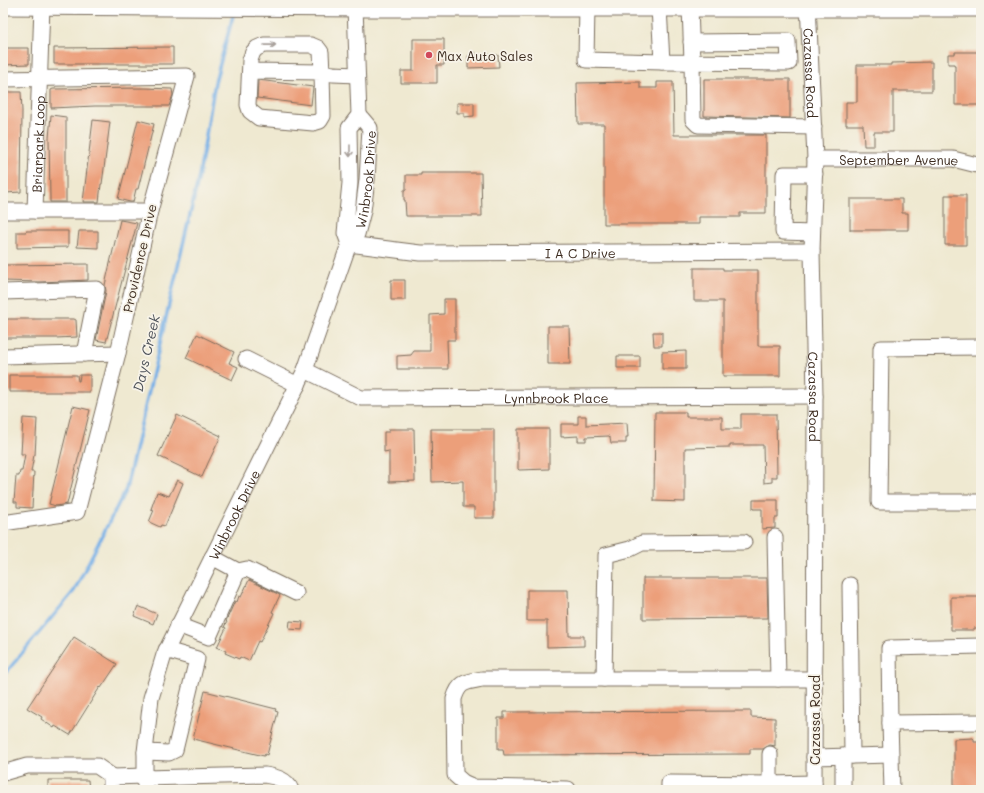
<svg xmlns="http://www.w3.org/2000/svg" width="984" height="793" font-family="Mali,sans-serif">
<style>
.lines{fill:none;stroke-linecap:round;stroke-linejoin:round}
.stream{stroke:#77b0e7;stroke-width:3.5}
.building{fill:#ec9f7a}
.minor-casing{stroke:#7a6d5d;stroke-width:17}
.major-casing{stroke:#7a6d5d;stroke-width:21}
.minor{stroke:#fff;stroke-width:15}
.major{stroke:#fff;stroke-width:19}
.oneway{stroke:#a79f9a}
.poi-dot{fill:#d1495b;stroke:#f7f3e8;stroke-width:1.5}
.labels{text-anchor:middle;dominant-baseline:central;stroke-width:3.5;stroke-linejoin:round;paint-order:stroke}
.poi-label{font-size:13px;fill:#3b2a1e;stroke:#f7f3e8;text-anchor:start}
.street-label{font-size:13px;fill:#3b2a1e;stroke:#f7f3e8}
.water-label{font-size:14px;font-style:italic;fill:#4d525a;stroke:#f7f3e8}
</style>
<rect width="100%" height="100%" fill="#f7f3e8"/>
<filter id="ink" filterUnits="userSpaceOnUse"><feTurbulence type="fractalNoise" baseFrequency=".025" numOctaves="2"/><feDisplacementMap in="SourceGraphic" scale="8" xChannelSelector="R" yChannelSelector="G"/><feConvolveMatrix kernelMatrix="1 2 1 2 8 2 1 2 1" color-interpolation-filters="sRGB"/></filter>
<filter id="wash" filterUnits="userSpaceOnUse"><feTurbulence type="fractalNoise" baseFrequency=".012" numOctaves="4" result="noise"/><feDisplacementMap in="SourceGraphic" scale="16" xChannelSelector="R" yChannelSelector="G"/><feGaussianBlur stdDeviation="0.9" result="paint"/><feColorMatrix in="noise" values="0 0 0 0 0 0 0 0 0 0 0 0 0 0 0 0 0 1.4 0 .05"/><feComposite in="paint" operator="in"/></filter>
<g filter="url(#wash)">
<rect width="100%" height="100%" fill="#efe9d1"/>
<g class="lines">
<path class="stream" d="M 3,676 L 74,591 L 126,489 L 199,176 L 215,82 L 234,12"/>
</g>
<g id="blocks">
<path class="building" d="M 413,39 L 444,39 L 444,65 L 437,65 L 437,83 L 401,83 L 401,71 L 413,71 Z
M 173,47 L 173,64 L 54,64 L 54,48 Z
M 3,48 L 29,48 L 29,64 L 3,65 Z
M 474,52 L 476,55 L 498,55 L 499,67 L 468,68 L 468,56 Z
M 955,52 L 981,52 L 981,105 L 955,105 L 955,66 L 954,64 L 948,64 L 948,54 L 955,54 Z
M 932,62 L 932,91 L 893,91 L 893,132 L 874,132 L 874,146 L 864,146 L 863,125 L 846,125 L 846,102 L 857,102 L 857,65 L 891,65 L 891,63 Z
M 704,79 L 790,79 L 790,118 L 704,116 Z
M 258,80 L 313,87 L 311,105 L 257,98 Z
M 640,82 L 640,88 L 657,88 L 657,82 L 673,82 L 674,135 L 766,135 L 766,213 L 740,213 L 740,217 L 699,217 L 699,224 L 604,224 L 604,124 L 578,124 L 577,83 Z
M 145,88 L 172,89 L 173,95 L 169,106 L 95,106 L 51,108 L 51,90 L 53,89 Z
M 4,92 L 21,92 L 22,111 L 21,192 L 5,193 L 4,190 Z
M 457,103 L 474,103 L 474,116 L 464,117 L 464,113 L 457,113 Z
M 51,115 L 66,117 L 66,202 L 50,202 L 50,199 L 49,138 Z
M 93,120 L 110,122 L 102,184 L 101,184 L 99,202 L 83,202 Z
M 138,120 L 154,124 L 138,189 L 136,189 L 133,202 L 130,202 L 118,199 Z
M 421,173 L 481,173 L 482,216 L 406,216 L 405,200 L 404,200 L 404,190 L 406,190 L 406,175 L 421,175 Z
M 945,195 L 966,195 L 966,245 L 945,245 Z
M 850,199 L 902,199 L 902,213 L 908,213 L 908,230 L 850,230 Z
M 120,220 L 137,223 L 106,342 L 96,340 L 106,291 L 105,285 Z
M 26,231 L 68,231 L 68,247 L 17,248 L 17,232 L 26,232 Z
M 79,231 L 98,231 L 98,248 L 77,247 Z
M 88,264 L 88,280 L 40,282 L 3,281 L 3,265 Z
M 694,268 L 723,268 L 723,270 L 758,270 L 758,346 L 780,346 L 780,376 L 723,376 L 723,301 L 694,301 Z
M 391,280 L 405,280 L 405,300 L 391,300 Z
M 444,299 L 455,299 L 455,340 L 447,340 L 448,369 L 397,369 L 397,356 L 411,355 L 414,351 L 430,351 L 430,315 L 444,314 Z
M 6,319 L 74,319 L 76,320 L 77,337 L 56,338 L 6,338 L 3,337 L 3,320 Z
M 548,326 L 569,326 L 570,364 L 548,364 Z
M 653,332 L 662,332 L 662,346 L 654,346 Z
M 197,334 L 234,352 L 229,363 L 238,367 L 232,380 L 186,358 Z
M 686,351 L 686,369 L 662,369 L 662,352 Z
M 617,356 L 640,356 L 640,368 L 617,368 Z
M 9,375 L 77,375 L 78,381 L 79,381 L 80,375 L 90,375 L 90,392 L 9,392 Z
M 73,406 L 90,410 L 67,504 L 56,506 L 49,504 Z
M 655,412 L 686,412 L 686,417 L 722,417 L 722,429 L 741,429 L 741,414 L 776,414 L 777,477 L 772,477 L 772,482 L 764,483 L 763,445 L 730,445 L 730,447 L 685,448 L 685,502 L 654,501 Z
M 177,415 L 221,436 L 208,463 L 202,477 L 158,456 Z
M 578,416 L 586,416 L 586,425 L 627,423 L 628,437 L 626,437 L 626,443 L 611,443 L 610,437 L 609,436 L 586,437 L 586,441 L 578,441 L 578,436 L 561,437 L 561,424 L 578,424 Z
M 23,418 L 37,419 L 35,455 L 34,455 L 31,472 L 34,472 L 32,508 L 17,507 L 17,502 L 14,502 L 16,476 L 19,476 L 20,471 L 22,471 L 25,454 L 21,454 Z
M 389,429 L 414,429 L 415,481 L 389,482 L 389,451 L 384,452 L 384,432 L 389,432 Z
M 431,429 L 494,429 L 494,518 L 474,518 L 474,507 L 463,507 L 463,481 L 432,482 Z
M 518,429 L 549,429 L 549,469 L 519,470 L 518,469 Z
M 177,480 L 183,483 L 165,526 L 161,525 L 160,527 L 149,522 L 154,510 L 151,509 L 157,492 L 169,496 Z
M 753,500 L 778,500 L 778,518 L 775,518 L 775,528 L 762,529 L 762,509 L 753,509 Z
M 643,578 L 767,578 L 768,618 L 643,619 Z
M 249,580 L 280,595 L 272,612 L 274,613 L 260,642 L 258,641 L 249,661 L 240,657 L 239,659 L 225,653 L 226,651 L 217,647 L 226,628 L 224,627 L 227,622 L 226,621 L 235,601 L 237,602 L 239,596 L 241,597 Z
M 527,590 L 568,590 L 569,636 L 584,636 L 584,646 L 547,647 L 547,621 L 527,621 Z
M 951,597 L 981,597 L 981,628 L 974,628 L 974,630 L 951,630 Z
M 138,606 L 157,614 L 153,624 L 134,616 Z
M 290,621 L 303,622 L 302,630 L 289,629 Z
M 74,637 L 117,664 L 101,688 L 100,687 L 70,735 L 55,726 L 54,728 L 41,719 L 42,717 L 27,708 Z
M 205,691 L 276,709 L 275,711 L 278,712 L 267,755 L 265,754 L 264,756 L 193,739 Z
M 751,711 L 751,717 L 775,718 L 775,746 L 770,745 L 763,749 L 750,749 L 750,754 L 504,755 L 503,749 L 498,749 L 498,718 L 504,718 L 504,712 Z
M 973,738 L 974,739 L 974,742 L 981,742 L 981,790 L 954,790 L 954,739 Z
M 48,780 L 88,780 L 89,790 L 48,790 Z"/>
</g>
</g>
<g filter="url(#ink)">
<use href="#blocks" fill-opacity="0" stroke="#7a6d5d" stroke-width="1"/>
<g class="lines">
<g class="minor-casing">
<g id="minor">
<path id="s1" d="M 808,3 L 815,159 L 812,251 L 815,396 L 814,790"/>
<path d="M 587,7 L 586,60 L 662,62"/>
<path d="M 659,7 L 662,62 L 789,63 L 788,41 L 691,42"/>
<path d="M 690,7 L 692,62 L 693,120 L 698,125 L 814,127"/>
<path d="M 250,71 L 322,72 L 321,52 L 318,48 L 311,45 L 264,45 L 257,48 L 253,52 L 250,60 L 248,105 L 250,111 L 259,118 L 313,123 L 320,121 L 323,116 L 322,72 L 333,74 L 357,75"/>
<path d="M 3,79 L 187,76 L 150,211 L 118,353 L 77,512 L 3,523"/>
<path id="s2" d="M 815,159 L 953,159 L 981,166"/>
<path d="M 3,211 L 150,211"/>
<path id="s3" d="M 35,211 L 42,5"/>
<path d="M 812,233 L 783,232 L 784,174 L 815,174"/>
<path id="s4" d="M 349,244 L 420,253 L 812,251"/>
<path d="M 349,244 L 345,233 L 350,183 L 349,128 L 359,115 L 355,7"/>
<path d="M 3,292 L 97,289 L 84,354"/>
<path d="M 981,347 L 881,348 L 879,502 L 981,502"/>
<path d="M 3,356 L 118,353"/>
<path d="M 246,359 L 298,385"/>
<path id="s5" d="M 305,370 L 361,398 L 815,396"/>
<path d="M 775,537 L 778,679"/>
<path d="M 238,571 L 247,569 L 296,593"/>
<path d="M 850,585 L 852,756"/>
<path d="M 178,625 L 209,637 L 238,571 L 212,557"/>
<path d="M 604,679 L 606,555 L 630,549 L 642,543 L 744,542"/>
<path d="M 890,723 L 889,648 L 981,646"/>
<path d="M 145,752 L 169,753 L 175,750 L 197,659 L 166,650"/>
<path d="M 770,754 L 770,784 L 814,783"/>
<path d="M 843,756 L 843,790"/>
<path d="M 814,757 L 891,755"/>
<path d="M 3,773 L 27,766 L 97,766 L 113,777"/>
<path d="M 145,778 L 265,775 C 276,777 287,779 291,790"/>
<path d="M 568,789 L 474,787 L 463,782 L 455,775 L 454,699 C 459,682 465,682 482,679 L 814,679"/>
<path d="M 111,790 L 111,780 L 113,777 L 145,776"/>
<path id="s6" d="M 145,790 L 145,752 L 151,698 L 164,655 L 305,370 L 349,244 L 357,234 L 363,211 L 367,180 L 370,128 L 359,115"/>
<path d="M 669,790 L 669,783 L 770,784"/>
<path d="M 892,790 L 890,723 L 981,722"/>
</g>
</g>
<g class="major-casing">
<path id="major" d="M 3,5 L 370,7 L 981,7"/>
</g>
<use href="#minor" class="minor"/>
<use href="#major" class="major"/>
</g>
<defs><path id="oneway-shaft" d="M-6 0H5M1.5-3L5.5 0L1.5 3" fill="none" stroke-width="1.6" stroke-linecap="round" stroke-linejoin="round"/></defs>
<g class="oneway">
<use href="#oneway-shaft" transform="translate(270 45) rotate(-1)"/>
<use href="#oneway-shaft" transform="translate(350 151) rotate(90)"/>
</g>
</g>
<circle class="poi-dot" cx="429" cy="55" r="4"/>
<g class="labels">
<g class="poi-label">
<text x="437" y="55">Max Auto Sales</text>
</g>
<g class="street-label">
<text stroke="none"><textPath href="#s1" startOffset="70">Cazassa Road</textPath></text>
<text stroke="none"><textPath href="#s3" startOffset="67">Briarpark Loop</textPath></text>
<text stroke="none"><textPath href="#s2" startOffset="84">September Avenue</textPath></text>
<text stroke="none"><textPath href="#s6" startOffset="657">Winbrook Drive</textPath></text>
<text stroke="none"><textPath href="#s4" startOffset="232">I A C Drive</textPath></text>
<text transform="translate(139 258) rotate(-77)">Providence Drive</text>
<text stroke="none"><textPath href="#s1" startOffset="394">Cazassa Road</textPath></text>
<text stroke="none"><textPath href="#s5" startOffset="258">Lynnbrook Place</textPath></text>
<text stroke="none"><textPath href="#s6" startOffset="294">Winbrook Drive</textPath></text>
<text transform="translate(814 720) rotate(-90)">Cazassa Road</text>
</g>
<g class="water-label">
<text transform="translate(146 353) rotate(-77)">Days Creek</text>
</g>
</g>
<rect width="984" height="793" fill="none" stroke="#f7f3e8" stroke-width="16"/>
</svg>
